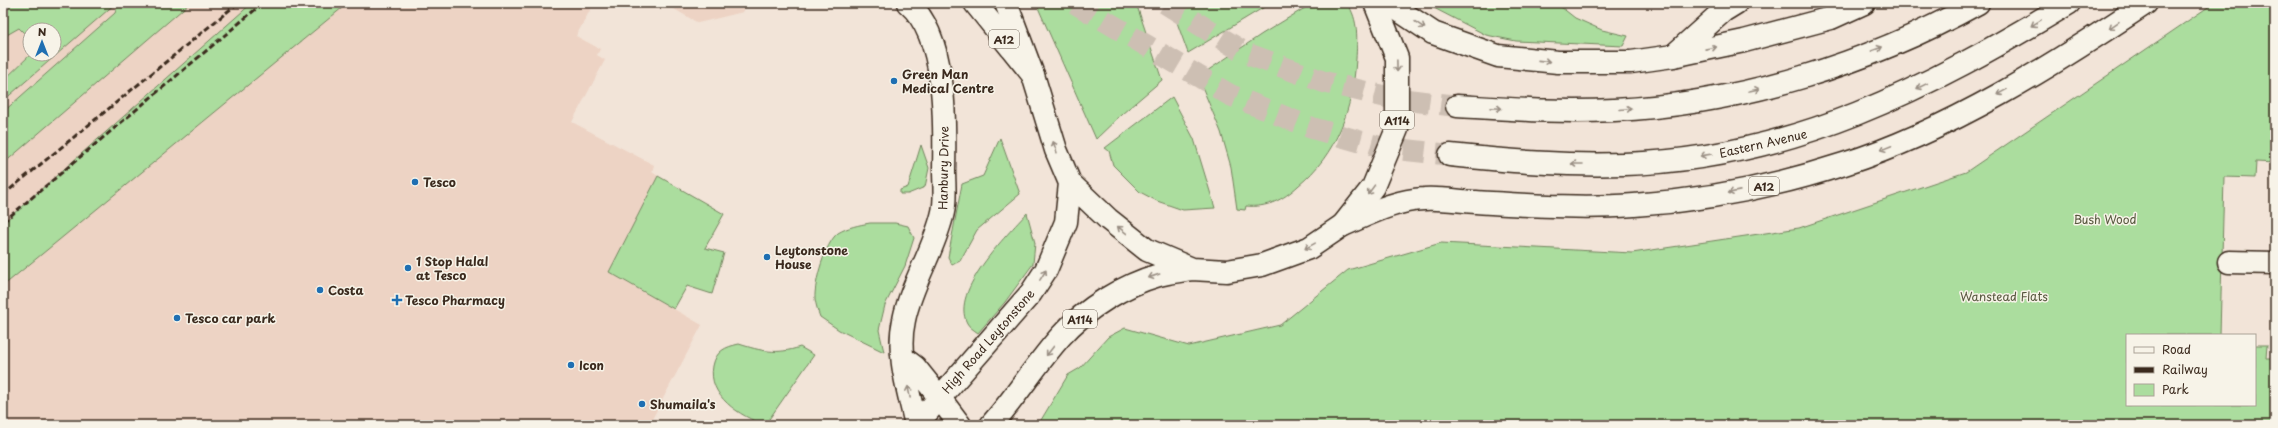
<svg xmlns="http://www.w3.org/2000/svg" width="2278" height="428" font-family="'Playpen Sans',sans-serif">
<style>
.built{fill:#edd3c4;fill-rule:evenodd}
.green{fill:#abdd9e;stroke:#73845e}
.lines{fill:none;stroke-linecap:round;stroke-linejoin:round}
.trunk-tunnel{stroke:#cdbfb3;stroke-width:22;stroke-dasharray:22 11;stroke-linecap:butt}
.minor-casing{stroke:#3b2a1e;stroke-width:25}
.primary-casing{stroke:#3b2a1e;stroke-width:25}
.trunk-casing{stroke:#3b2a1e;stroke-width:25}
.minor{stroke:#f7f3e8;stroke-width:22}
.primary{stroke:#f7f3e8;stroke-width:22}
.trunk{stroke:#f7f3e8;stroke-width:22}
.rail{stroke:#3b2a1e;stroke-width:3;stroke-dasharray:6 3;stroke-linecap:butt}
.oneway{stroke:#998e83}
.poi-dot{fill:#1f6fb2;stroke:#f7f3e8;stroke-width:1.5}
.labels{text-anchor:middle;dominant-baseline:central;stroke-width:3;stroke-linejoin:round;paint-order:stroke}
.shield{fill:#f7f3e8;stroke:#73665b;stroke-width:1}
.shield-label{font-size:11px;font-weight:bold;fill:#3b2a1e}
.poi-label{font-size:12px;font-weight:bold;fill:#3b2a1e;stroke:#f7f3e8;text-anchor:start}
.street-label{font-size:12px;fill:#3b2a1e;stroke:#f7f3e8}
.park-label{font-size:12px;fill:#57573e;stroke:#f7f3e8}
</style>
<rect width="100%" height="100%" fill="#f2e4d8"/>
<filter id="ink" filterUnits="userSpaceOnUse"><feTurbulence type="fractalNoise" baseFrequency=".025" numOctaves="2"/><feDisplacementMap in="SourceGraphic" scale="8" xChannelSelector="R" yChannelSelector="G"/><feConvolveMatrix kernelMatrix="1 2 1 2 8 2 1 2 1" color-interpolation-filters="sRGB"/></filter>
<g filter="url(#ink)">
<path class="built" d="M 3,3 L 594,3 L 576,36 L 600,49 L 597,55 L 605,60 L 572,122 L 654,165 L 652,172 L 658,176 L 609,272 L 702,325 L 649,425 L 3,425 ZM 30,30 L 54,30 L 54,54 L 30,54 Z
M 664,3 L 747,3 L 743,12 L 698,23 Z"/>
<path class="green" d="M 3,3 L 116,3 L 3,101 L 3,81 L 31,54 L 54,54 L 54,30 L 30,30 L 30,39 L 19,28 L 5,36 L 3,34 Z
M 119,3 L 190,3 L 3,164 L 3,112 L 115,13 Z
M 252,3 L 348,3 L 3,286 L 3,223 Z
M 1036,3 L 1136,3 L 1162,80 L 1122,114 L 1096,139 Z
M 1170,3 L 1271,3 L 1188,53 Z
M 1313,3 L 1347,3 C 1359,20 1357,40 1356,59 C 1353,108 1337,154 1298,186 C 1283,200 1267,208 1246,206 L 1245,210 L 1237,209 L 1231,167 L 1221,132 L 1198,77 L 1262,34 Z
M 1428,3 L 1556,3 L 1575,18 L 1602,30 L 1628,36 L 1623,46 L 1516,41 L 1486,35 L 1432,7 Z
M 2214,3 L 2275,3 L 2275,163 L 2256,162 L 2255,178 L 2224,177 L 2220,335 L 2127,335 L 2127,405 L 2255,405 L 2255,345 L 2267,345 L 2266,358 L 2275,358 L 2275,425 L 1038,425 L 1068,375 L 1080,368 L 1108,337 L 1125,328 L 1189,346 L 1280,325 L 1348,270 L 1441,243 L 1632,253 L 1799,228 L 1966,172 Z
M 1172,97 L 1194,139 L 1215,208 L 1183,210 L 1157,201 L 1140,192 L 1113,165 L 1109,151 L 1105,148 Z
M 1000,138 L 1020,194 L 977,230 L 960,261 L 952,265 L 948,257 L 962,184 L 983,176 Z
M 921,145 L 929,168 L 925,187 L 908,194 L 900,194 L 900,190 L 908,187 Z
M 658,176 L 724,214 L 705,248 L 724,253 L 712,294 L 687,286 L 674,309 L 609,272 Z
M 1027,213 L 1035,243 L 1033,264 L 1005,302 L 978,333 C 974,330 969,327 967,323 C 950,291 1007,235 1027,213 Z
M 870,223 L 895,223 L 908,226 L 914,238 L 905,266 L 885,305 L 879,330 L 884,352 L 839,330 L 820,317 C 818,312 816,305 815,299 C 814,283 825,243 838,233 C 848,227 859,225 870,223 Z
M 739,344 C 761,351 777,355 800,347 L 814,355 L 765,425 C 740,416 707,396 713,366 C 716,351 725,347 739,344 Z"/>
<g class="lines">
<path class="trunk-tunnel" d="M 1075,3 L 1230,95 L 1312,128 L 1380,147 L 1450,155
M 1165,3 L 1245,53 L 1324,82 L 1391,98 L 1457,106"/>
<g class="minor-casing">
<path id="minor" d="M 908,3 C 947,36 945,123 944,170 C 944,183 946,199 943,212 C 935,249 911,284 904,320 C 896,355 909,392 916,425
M 1673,56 L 1723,11 L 1736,3
M 2229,262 L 2275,263
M 903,358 L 915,367 L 939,397"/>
</g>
<g class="primary-casing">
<path id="primary" d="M 1006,3 L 1033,75 L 1056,150 L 1070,183 L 1108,219 L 1147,250 L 1192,269 L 1227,271 L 1262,265 L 1309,248 L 1343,225 L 1373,187 L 1397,129 L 1397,58 L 1375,3
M 939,397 L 960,425
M 916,425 L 1031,293 L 1046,270 L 1066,222 L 1070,183
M 991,425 C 1016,397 1036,364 1061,336 C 1086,308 1124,285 1159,275 C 1169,272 1181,271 1192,269"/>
</g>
<g class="trunk-casing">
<path id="trunk" d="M 975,3 L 1033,75
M 1388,3 L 1433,33 L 1498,56 L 1558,62 L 1631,62 L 1673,56 L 1744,41 L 1831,18 L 1864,3
M 1457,106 C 1509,109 1562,113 1614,110 C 1740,104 1868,64 1978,3
M 1450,155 C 1508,161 1566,166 1624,164 C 1792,159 1929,88 2069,3
M 1343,225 C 1369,214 1396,200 1424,199 C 1441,198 1459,201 1476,202 C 1528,205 1582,209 1634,205 C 1705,200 1777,186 1844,164 C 1949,131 2055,64 2146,3"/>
</g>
<use href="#minor" class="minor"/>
<use href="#primary" class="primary"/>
<use href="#trunk" class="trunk"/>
<path class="rail" d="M 3,195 L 238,3
M 3,222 L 263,3"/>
</g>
<defs><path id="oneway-shaft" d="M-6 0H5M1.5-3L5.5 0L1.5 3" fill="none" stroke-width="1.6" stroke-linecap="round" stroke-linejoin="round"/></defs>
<g class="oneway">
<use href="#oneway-shaft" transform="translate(2036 23) rotate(149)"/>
<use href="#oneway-shaft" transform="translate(1420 25) rotate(34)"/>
<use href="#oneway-shaft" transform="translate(2114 25) rotate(146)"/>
<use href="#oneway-shaft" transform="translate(1711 48) rotate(-11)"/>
<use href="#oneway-shaft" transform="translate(1877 49) rotate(-20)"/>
<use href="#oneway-shaft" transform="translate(1544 61) rotate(6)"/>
<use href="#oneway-shaft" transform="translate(1397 66) rotate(89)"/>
<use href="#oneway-shaft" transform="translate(1922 86) rotate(154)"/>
<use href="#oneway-shaft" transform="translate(1754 90) rotate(-12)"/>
<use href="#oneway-shaft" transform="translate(2002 92) rotate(151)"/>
<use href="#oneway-shaft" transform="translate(1496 108) rotate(3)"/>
<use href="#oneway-shaft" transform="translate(1626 109) rotate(-5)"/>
<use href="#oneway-shaft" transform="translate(1055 147) rotate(-109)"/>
<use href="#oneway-shaft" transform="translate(1886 148) rotate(158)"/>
<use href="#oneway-shaft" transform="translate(1706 155) rotate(170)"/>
<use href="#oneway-shaft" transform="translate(1577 164) rotate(180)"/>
<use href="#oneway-shaft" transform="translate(1371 190) rotate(126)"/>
<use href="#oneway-shaft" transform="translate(1734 192) rotate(169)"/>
<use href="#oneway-shaft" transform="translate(1122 230) rotate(-142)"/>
<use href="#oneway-shaft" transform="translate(1310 246) rotate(151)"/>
<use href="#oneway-shaft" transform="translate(1043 275) rotate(-58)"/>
<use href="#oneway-shaft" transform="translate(1154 276) rotate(161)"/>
<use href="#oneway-shaft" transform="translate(1050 351) rotate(128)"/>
<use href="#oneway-shaft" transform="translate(909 392) rotate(-101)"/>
</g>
</g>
<g class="poi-dot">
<circle cx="894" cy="81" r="4"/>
<circle cx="415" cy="182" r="4"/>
<circle cx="767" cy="257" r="4"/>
<circle cx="408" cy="268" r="4"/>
<circle cx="320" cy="290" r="4"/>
<path d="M395 294h4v4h4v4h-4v4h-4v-4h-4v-4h4z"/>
<circle cx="177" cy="318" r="4"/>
<circle cx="571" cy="365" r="4"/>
<circle cx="642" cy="404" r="4"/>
</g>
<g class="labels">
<g class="shield">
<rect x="989" y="30" width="30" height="18" rx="3"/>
<rect x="1380" y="111" width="34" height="18" rx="3"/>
<rect x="1749" y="177" width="30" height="18" rx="3"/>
<rect x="1063" y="310" width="34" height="18" rx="3"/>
</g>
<g class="shield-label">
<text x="1004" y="39">A12</text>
<text x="1397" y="120">A114</text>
<text x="1764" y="186">A12</text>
<text x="1080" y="319">A114</text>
</g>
<g class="poi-label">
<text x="902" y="74">Green Man<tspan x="902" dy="14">Medical Centre</tspan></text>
<text x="423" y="182">Tesco</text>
<text x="775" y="250">Leytonstone<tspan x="775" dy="14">House</tspan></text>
<text x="416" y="261">1 Stop Halal<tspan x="416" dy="14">at Tesco</tspan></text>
<text x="328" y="290">Costa</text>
<text x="405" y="300">Tesco Pharmacy</text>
<text x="185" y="318">Tesco car park</text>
<text x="579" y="365">Icon</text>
<text x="650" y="404">Shumaila's</text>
</g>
<g class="street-label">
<text transform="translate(1763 143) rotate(-13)">Eastern Avenue</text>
<text transform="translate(943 168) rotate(-89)">Hanbury Drive</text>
<text transform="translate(988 341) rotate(-49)">High Road Leytonstone</text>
</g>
<g class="park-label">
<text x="2105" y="219">Bush Wood</text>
<text x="2004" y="296">Wanstead Flats</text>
</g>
</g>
<rect width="2278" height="428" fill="none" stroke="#f7f3e8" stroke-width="16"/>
<rect x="8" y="8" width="2262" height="412" fill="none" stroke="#3b2a1e" stroke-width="1.5" filter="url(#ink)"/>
<rect x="2126" y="334" width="130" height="72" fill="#f7f3e8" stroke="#aca397"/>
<rect x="2134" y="347" width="20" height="6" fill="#f7f3e8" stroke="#aca397"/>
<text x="2162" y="354" font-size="12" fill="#3b2a1e">Road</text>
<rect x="2134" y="367" width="20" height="6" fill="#3b2a1e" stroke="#aca397"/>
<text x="2162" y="374" font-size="12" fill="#3b2a1e">Railway</text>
<rect x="2134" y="384" width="20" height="12" fill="#abdd9e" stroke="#aca397"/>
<text x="2162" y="394" font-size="12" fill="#3b2a1e">Park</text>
<g transform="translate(42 42)"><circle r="19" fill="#f7f3e8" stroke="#aca397"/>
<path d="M0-3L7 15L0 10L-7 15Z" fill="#1f6fb2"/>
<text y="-6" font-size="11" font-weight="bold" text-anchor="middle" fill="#3b2a1e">N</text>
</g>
</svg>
